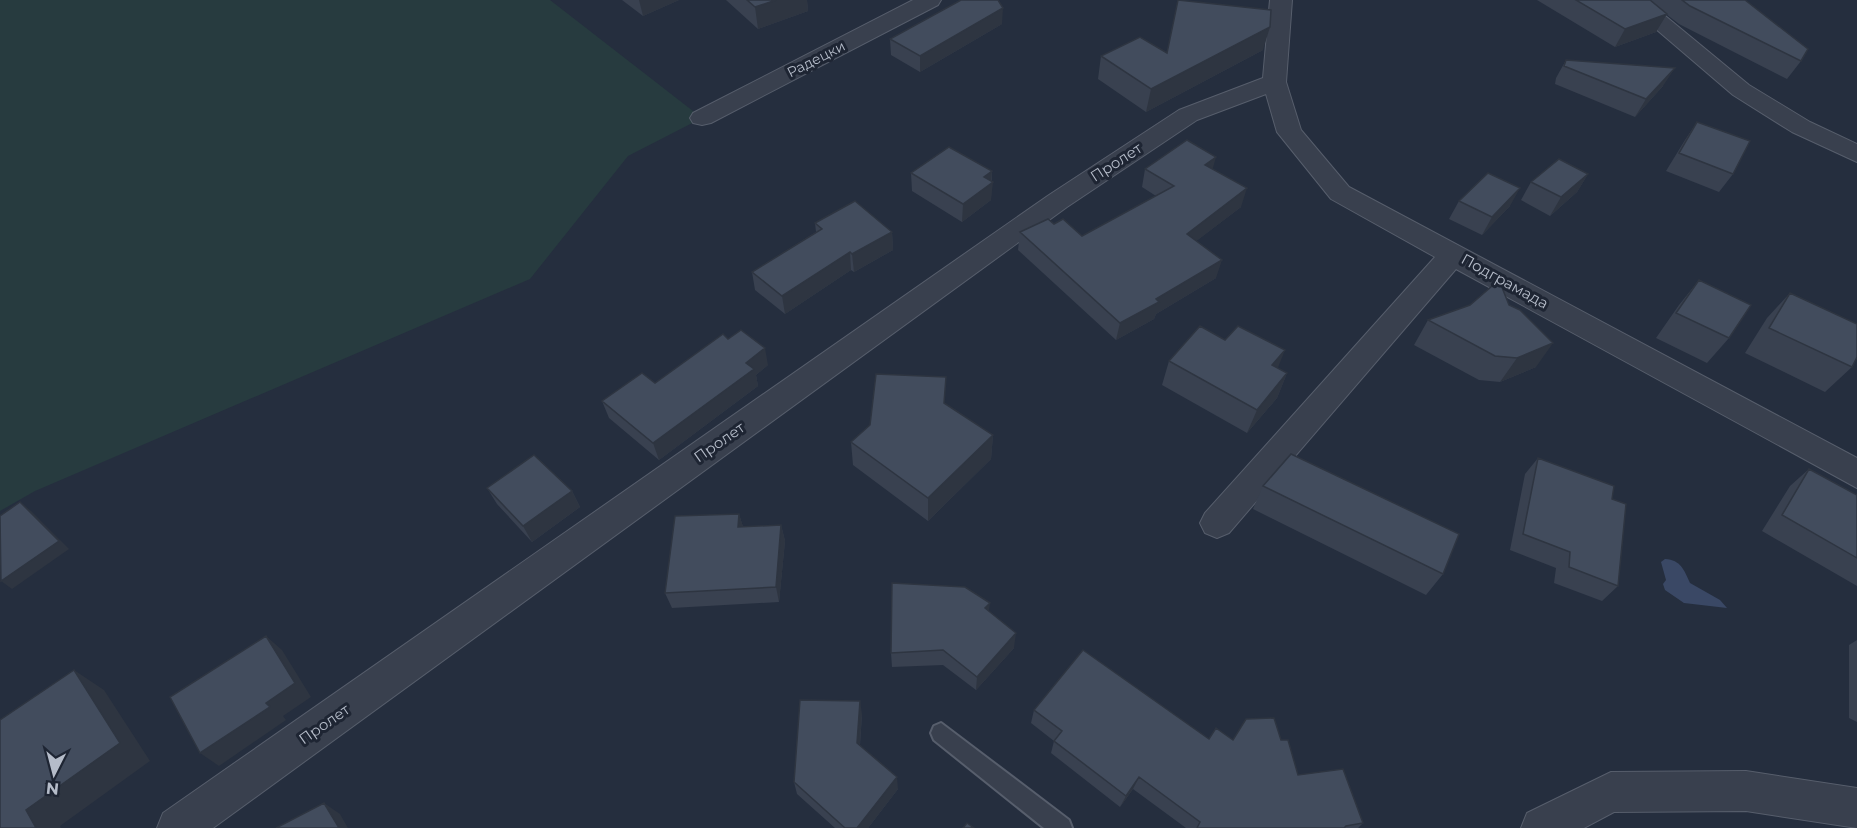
<svg xmlns="http://www.w3.org/2000/svg" width="1857" height="828" font-family="Montserrat,sans-serif">
<style>
.green{fill:#273b3f}
.water{fill:#3a4865}
.lines{fill:none;stroke-linecap:round;stroke-linejoin:round}
.lane-casing{stroke:#575e6c;stroke-width:4}
.street-casing{stroke:#575e6c;stroke-width:2}
.lane{fill:#39404e;fill-rule:evenodd}
.street{fill:#39404e;fill-rule:evenodd}
.wall{fill:#394150}
.shaded-wall{fill:#2e3541}
.building{fill:#424c5d;stroke:#2e3541;stroke-width:1.5}
.labels{text-anchor:middle;dominant-baseline:central;stroke-width:6;stroke-linejoin:round;paint-order:stroke}
.far-street-label{font-size:14px;fill:#b5bcc9;stroke:#1e2533}
.street-label{font-size:15px;fill:#b5bcc9;stroke:#1e2533}
</style>
<rect width="100%" height="100%" fill="#252e3e"/>
<path class="green" d="M 0,0 L 550,0 L 702,118 L 628,156 L 530,279 L 35,491 L 0,511 Z"/>
<path class="water" d="M 1665,559 C 1681,560 1684,570 1690,583 L 1720,600 L 1727,608 L 1684,603 L 1665,590 L 1663,584 L 1666,580 L 1661,562 Z"/>
<g class="lines">
<g class="lane-casing">
<path id="lane" d="M 941,723 L 1069,820 L 1072,828 L 1044,828 L 934,740 L 931,733 L 934,726 Z"/>
</g>
<g class="street-casing">
<path id="street" d="M 913,0 L 941,0 L 938,5 L 711,123 L 702,125 L 693,123 L 690,118 L 693,113 Z
M 1270,0 L 1292,0 L 1286,82 L 1301,130 L 1349,187 L 1857,458 L 1857,488 L 1456,269 L 1229,533 L 1217,538 L 1205,533 L 1200,523 L 1205,513 L 1435,257 L 1331,199 L 1277,132 L 1266,94 L 1197,120 L 1067,207 L 213,828 L 157,828 L 163,813 L 1049,195 L 1179,110 L 1263,78 Z
M 1622,0 L 1646,0 L 1749,85 L 1810,122 L 1857,144 L 1857,162 L 1792,132 L 1733,95 Z
M 1746,771 L 1857,788 L 1857,828 L 1746,811 L 1614,812 L 1584,828 L 1521,828 L 1527,813 L 1611,772 Z"/>
</g>
<use href="#lane" class="lane"/>
<use href="#street" class="street"/>
</g>
<path class="wall" d="M 622,0 L 679,0 L 643,16 Z
M 726,0 L 808,0 L 807,0 L 808,11 L 758,29 Z
M 1537,0 L 1745,0 L 1801,61 L 1787,79 L 1679,24 L 1666,14 L 1656,32 L 1615,47 Z
M 1002,24 L 920,72 L 891,55 L 890,39 Z
M 1263,50 L 1146,112 L 1098,79 L 1101,56 Z
M 1566,60 L 1663,86 L 1635,117 L 1555,84 L 1556,78 Z
M 1697,122 L 1733,174 L 1719,192 L 1666,171 L 1685,140 Z
M 1145,169 L 1213,169 L 1241,207 L 1196,241 L 1216,278 L 1156,314 L 1154,319 L 1116,340 L 1018,250 L 1020,232 L 1054,224 L 1082,236 L 1156,196 L 1142,187 Z
M 992,171 L 991,200 L 962,222 L 912,191 L 911,173 Z
M 1588,174 L 1577,192 L 1550,216 L 1521,200 L 1531,182 Z
M 1459,201 L 1510,206 L 1482,235 L 1449,219 Z
M 815,223 L 892,232 L 893,250 L 854,272 L 851,270 L 785,314 L 755,290 L 752,272 L 816,232 Z
M 1699,280 L 1729,338 L 1707,363 L 1656,338 L 1679,305 Z
M 1790,293 L 1852,367 L 1825,392 L 1745,353 L 1767,318 Z
M 1470,305 L 1536,367 L 1500,382 L 1479,380 L 1414,345 L 1428,320 Z
M 1169,361 L 1277,368 L 1287,373 L 1277,398 L 1247,433 L 1162,385 Z
M 768,365 L 756,375 L 758,386 L 659,460 L 609,418 L 602,401 L 655,383 Z
M 945,404 L 993,435 L 991,459 L 928,521 L 853,465 L 851,442 Z
M 1538,458 L 1612,499 L 1618,586 L 1602,601 L 1554,583 L 1556,568 L 1510,550 L 1525,474 Z
M 1809,469 L 1857,495 L 1857,586 L 1762,531 L 1790,486 Z
M 1263,486 L 1443,574 L 1426,595 L 1253,509 Z
M 487,488 L 572,491 L 580,507 L 532,542 L 497,504 Z
M 739,514 L 743,527 L 781,525 L 785,541 L 779,602 L 672,608 L 665,593 Z
M 989,611 L 1014,648 L 976,690 L 943,665 L 892,667 L 891,653 Z
M 1857,640 L 1857,722 L 1849,718 L 1849,645 Z
M 1034,710 L 1209,739 L 1281,740 L 1298,775 L 1363,823 L 1358,828 L 1186,828 L 1133,789 L 1120,807 L 1051,753 L 1054,741 L 1031,723 Z
M 862,714 L 860,745 L 898,789 L 868,828 L 835,828 L 797,794 L 794,782 Z"/>
<path class="shaded-wall" d="M 639,0 L 679,0 L 643,16 Z
M 776,0 L 808,0 L 807,0 L 808,11 L 758,29 L 755,7 Z
M 1003,8 L 1002,24 L 920,72 L 920,56 Z
M 1667,14 L 1656,32 L 1615,47 L 1625,29 Z
M 1270,27 L 1263,50 L 1146,112 L 1151,89 Z
M 1675,68 L 1663,86 L 1635,117 L 1646,99 Z
M 1216,157 L 1211,175 L 1205,165 Z
M 992,171 L 991,183 L 993,182 L 991,200 L 962,222 L 963,204 L 984,177 Z
M 1588,174 L 1577,192 L 1550,216 L 1561,197 Z
M 1247,188 L 1241,207 L 1182,252 L 1187,234 Z
M 1520,188 L 1510,206 L 1482,235 L 1492,217 Z
M 892,232 L 893,250 L 854,272 L 852,254 Z
M 850,252 L 851,270 L 785,314 L 782,296 Z
M 1222,260 L 1216,278 L 1156,314 L 1154,319 L 1116,340 L 1120,323 L 1156,299 Z
M 1553,343 L 1536,367 L 1500,382 L 1517,358 Z
M 765,348 L 768,365 L 756,375 L 758,386 L 659,460 L 653,443 L 746,363 Z
M 1285,350 L 1275,375 L 1272,365 Z
M 1287,373 L 1277,398 L 1247,433 L 1257,410 Z
M 993,435 L 991,459 L 928,521 L 928,498 Z
M 572,491 L 580,507 L 532,542 L 523,526 Z
M 20,502 L 31,511 L 69,549 L 12,589 L 1,581 Z
M 739,514 L 744,530 L 738,527 Z
M 781,525 L 785,541 L 779,602 L 776,587 Z
M 990,603 L 988,618 L 985,608 Z
M 1016,633 L 1014,648 L 976,690 L 977,677 Z
M 266,636 L 282,650 L 311,697 L 283,716 L 286,720 L 219,766 L 200,753 L 266,703 Z
M 74,670 L 104,690 L 150,761 L 60,826 L 61,828 L 36,828 L 26,810 Z
M 860,701 L 862,714 L 859,756 L 857,743 Z
M 897,777 L 898,789 L 868,828 L 857,828 Z
M 1139,777 L 1133,789 L 1120,807 L 1126,796 Z
M 324,803 L 340,814 L 348,828 L 339,828 Z"/>
<path class="building" d="M 747,0 L 776,0 L 755,7 Z
M 961,0 L 998,0 L 1003,8 L 920,56 L 890,39 Z
M 1178,0 L 1271,10 L 1270,27 L 1151,89 L 1101,56 L 1140,37 L 1167,53 Z
M 1576,0 L 1650,0 L 1667,14 L 1625,29 Z
M 1682,0 L 1745,0 L 1808,49 L 1801,61 L 1690,6 Z
M 1566,60 L 1675,68 L 1646,99 L 1564,66 Z
M 1697,122 L 1750,141 L 1733,174 L 1679,153 Z
M 1187,140 L 1216,157 L 1205,165 L 1247,188 L 1187,234 L 1222,260 L 1156,299 L 1159,302 L 1120,323 L 1020,232 L 1048,219 L 1054,224 L 1063,219 L 1082,236 L 1174,186 L 1145,169 Z
M 949,147 L 992,171 L 984,177 L 993,182 L 963,204 L 911,173 Z
M 1559,159 L 1588,174 L 1561,197 L 1531,182 Z
M 1488,173 L 1520,188 L 1492,217 L 1459,201 Z
M 855,201 L 892,232 L 852,254 L 850,252 L 782,296 L 752,272 L 822,229 L 815,223 Z
M 1499,280 L 1509,305 L 1520,310 L 1553,343 L 1517,358 L 1495,356 L 1428,320 L 1470,305 Z
M 1699,280 L 1751,305 L 1729,338 L 1676,313 Z
M 1790,293 L 1857,324 L 1857,357 L 1852,367 L 1769,328 Z
M 1200,326 L 1225,340 L 1238,326 L 1285,350 L 1272,365 L 1287,373 L 1257,410 L 1169,361 Z
M 741,330 L 765,348 L 746,363 L 754,369 L 653,443 L 602,401 L 642,373 L 655,383 L 723,334 L 728,339 Z
M 876,374 L 946,377 L 944,403 L 993,435 L 928,498 L 851,442 L 870,425 Z
M 1291,454 L 1459,534 L 1443,574 L 1263,486 Z
M 534,455 L 572,491 L 523,526 L 487,488 Z
M 1538,458 L 1614,486 L 1612,499 L 1626,504 L 1618,586 L 1569,567 L 1570,552 L 1523,534 Z
M 1809,469 L 1857,495 L 1857,558 L 1782,515 Z
M 20,502 L 59,541 L 1,581 L 0,516 Z
M 739,514 L 738,527 L 781,525 L 776,587 L 665,593 L 675,516 Z
M 892,583 L 965,587 L 990,603 L 985,608 L 1016,633 L 977,677 L 943,650 L 891,653 Z
M 266,636 L 295,683 L 266,703 L 270,707 L 200,753 L 170,697 Z
M 1083,650 L 1209,739 L 1216,728 L 1233,740 L 1246,719 L 1274,718 L 1281,740 L 1288,740 L 1298,775 L 1343,769 L 1363,823 L 1346,826 L 1344,828 L 1197,828 L 1200,822 L 1139,777 L 1126,796 L 1054,741 L 1062,731 L 1034,710 Z
M 74,670 L 120,743 L 26,810 L 36,828 L 0,828 L 0,720 Z
M 800,700 L 860,701 L 857,743 L 897,777 L 857,828 L 845,828 L 794,782 Z
M 324,803 L 339,828 L 276,828 Z
M 967,823 L 974,828 L 963,828 Z"/>
<g class="labels">
<g class="far-street-label">
<text transform="translate(816 59) rotate(-27)">Радецки</text>
</g>
<g class="street-label">
<text transform="translate(1116 162) rotate(-33)">Пролет</text>
<text transform="translate(1505 281) rotate(29)">Подграмада</text>
<text transform="translate(719 442) rotate(-35)">Пролет</text>
<text transform="translate(324 724) rotate(-35)">Пролет</text>
</g>
</g>
<g transform="translate(54 774) rotate(186)" stroke="#1e2533" stroke-width="4.5" paint-order="stroke">
<path d="M0-4.5L10 22L0 15L-10 22Z" fill="#b5bcc9"/>
<text y="-9" font-size="16" font-weight="bold" text-anchor="middle" fill="#b5bcc9">N</text>
</g>
</svg>
